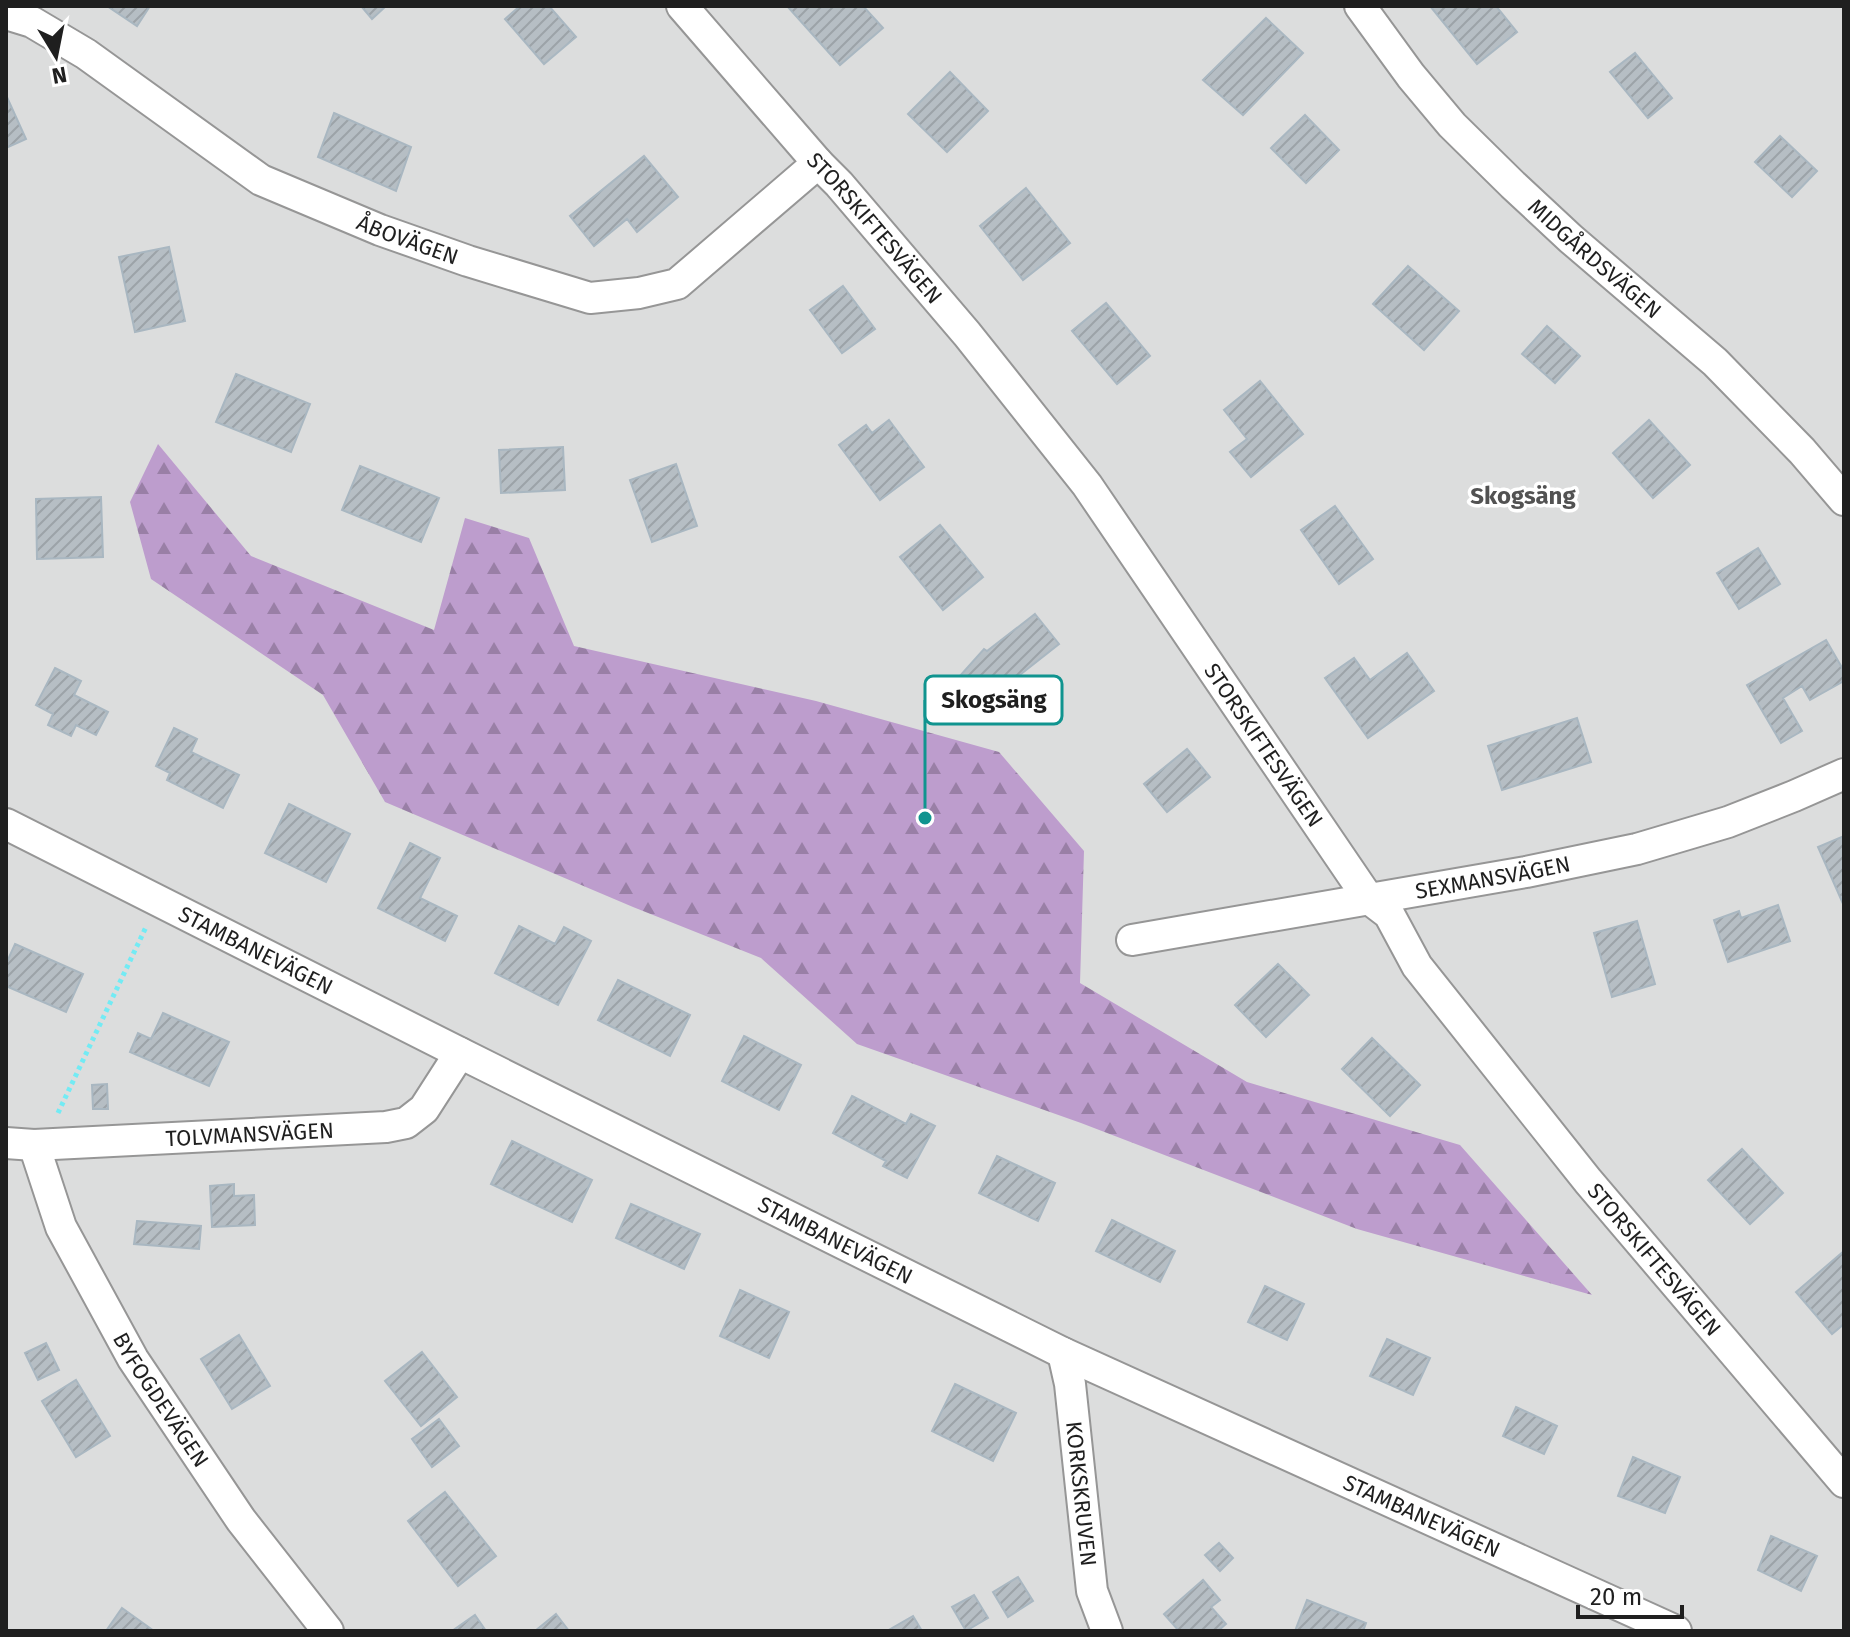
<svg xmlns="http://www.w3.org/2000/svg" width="1850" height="1637" font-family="'Fira Sans',sans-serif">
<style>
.residential{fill:#dcdddd}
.forest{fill:url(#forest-firs)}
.building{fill:url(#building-hatch);stroke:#a9b7c1;stroke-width:2}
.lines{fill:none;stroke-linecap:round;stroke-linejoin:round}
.street-casing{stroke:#969696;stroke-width:34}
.path{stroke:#73ebf4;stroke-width:5;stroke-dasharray:4 4;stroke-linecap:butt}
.street{stroke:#fff;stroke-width:30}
.labels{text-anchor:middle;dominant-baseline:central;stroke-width:7;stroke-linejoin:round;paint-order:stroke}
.street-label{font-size:22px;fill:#1f1f1f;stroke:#fff}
.neighbourhood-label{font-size:24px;font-weight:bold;fill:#525252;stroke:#fff}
.leader{fill:none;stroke:#10948f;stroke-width:3}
.callout-dot{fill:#10948f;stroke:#fff;stroke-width:3}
.callout{fill:#fff;stroke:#10948f;stroke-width:3}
.callout-label{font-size:24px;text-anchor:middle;font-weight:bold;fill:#1f1f1f}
</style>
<defs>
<pattern id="forest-firs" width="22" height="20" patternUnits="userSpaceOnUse" patternTransform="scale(2)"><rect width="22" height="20" fill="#bd9dcd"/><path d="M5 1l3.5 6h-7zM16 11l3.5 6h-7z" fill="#997fa6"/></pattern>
<pattern id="building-hatch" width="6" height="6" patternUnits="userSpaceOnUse" patternTransform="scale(2)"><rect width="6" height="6" fill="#b6bec4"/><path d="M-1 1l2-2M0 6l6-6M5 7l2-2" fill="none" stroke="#9ca3a8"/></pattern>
</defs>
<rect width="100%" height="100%" fill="#e6eaf0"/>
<path class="residential" d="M 6,6 L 1844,6 L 1844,1631 L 6,1631 Z"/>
<path class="forest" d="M 158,444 L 251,556 L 434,630 L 465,518 L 529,538 L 574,646 L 816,701 L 999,752 L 1084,851 L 1080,983 L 1247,1082 L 1460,1145 L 1592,1295 L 1357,1229 L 1081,1123 L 857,1044 L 761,958 L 633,907 L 385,802 L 323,695 L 151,579 L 130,502 Z"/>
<path class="building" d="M 107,6 L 150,6 L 137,26 Z
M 361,6 L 386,6 L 372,19 Z
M 520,6 L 549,6 L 576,37 L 544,64 L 505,19 Z
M 787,6 L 863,6 L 883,28 L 840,65 Z
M 1430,6 L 1496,6 L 1517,32 L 1477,64 Z
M 1266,18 L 1303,53 L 1243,115 L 1203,80 Z
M 1635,53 L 1672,98 L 1648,118 L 1610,72 Z
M 950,72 L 988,111 L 947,152 L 908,114 Z
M 6,95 L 26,139 L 6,148 Z
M 334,113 L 411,147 L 396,191 L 318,157 Z
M 1305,115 L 1339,150 L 1306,183 L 1271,148 Z
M 1780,136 L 1817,171 L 1792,197 L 1755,162 Z
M 644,156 L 678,197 L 637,232 L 627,219 L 594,246 L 570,216 Z
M 1026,188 L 1070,243 L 1023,280 L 980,226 Z
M 169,247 L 185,321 L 135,332 L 119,257 Z
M 1408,266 L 1459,311 L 1424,350 L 1373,304 Z
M 843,286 L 875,329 L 842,353 L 810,310 Z
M 1106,303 L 1150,356 L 1117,384 L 1072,331 Z
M 1547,326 L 1580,356 L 1555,383 L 1522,354 Z
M 236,374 L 310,404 L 291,452 L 216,422 Z
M 1260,381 L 1303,434 L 1251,477 L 1230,452 L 1247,439 L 1224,410 Z
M 889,420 L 924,467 L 880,500 L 839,445 L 866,425 L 872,433 Z
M 1649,420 L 1690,465 L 1653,498 L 1613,453 Z
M 563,447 L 565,490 L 501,493 L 499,450 Z
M 676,464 L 697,526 L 652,542 L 630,480 Z
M 360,466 L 439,498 L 421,542 L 342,510 Z
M 101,497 L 103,557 L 37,559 L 36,499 Z
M 1335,506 L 1373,559 L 1339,584 L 1301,530 Z
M 940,525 L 983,577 L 943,610 L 900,557 Z
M 1758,548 L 1780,584 L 1739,609 L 1717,573 Z
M 1035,614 L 1059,644 L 1016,678 L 1019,681 L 987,717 L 951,686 L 984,649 L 987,651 Z
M 1826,640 L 1844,671 L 1844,681 L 1810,700 L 1802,686 L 1783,698 L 1802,731 L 1781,743 L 1747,685 Z
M 1407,653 L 1434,691 L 1368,738 L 1325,678 L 1354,658 L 1370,680 Z
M 55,668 L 81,681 L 74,695 L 108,712 L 96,735 L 76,725 L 71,736 L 48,725 L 53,714 L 36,705 Z
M 1577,718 L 1591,762 L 1502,790 L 1488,746 Z
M 174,728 L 197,739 L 191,752 L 239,775 L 223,808 L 167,780 L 170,773 L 156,766 Z
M 1187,749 L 1210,777 L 1167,812 L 1144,784 Z
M 289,804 L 350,834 L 326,882 L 265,853 Z
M 1844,836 L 1844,906 L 1818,847 Z
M 410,843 L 440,858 L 420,898 L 457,916 L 445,941 L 378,908 Z
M 1778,905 L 1790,941 L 1728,962 L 1714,920 L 1739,911 L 1741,918 Z
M 1637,921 L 1655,984 L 1612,997 L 1594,933 Z
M 519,926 L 555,944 L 564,927 L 591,941 L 558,1005 L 495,973 Z
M 15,944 L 83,974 L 66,1012 L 6,986 L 6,964 Z
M 1278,964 L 1309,995 L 1266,1037 L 1235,1005 Z
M 618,980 L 690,1015 L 670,1056 L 598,1020 Z
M 163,1013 L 229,1042 L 209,1086 L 130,1052 L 138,1033 L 151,1039 Z
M 744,1036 L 801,1065 L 779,1110 L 722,1081 Z
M 1372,1038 L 1420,1085 L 1390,1116 L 1342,1069 Z
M 107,1084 L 108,1109 L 93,1109 L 92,1085 Z
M 852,1096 L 906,1124 L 911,1114 L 935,1126 L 907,1178 L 883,1166 L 886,1161 L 833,1133 Z
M 512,1141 L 592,1180 L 572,1222 L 491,1184 Z
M 1742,1149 L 1783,1193 L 1750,1224 L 1708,1180 Z
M 997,1156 L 1055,1183 L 1038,1221 L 979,1193 Z
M 234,1184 L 234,1196 L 254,1195 L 255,1225 L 212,1227 L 210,1186 Z
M 631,1204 L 700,1234 L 684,1269 L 616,1238 Z
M 1112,1220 L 1175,1251 L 1160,1282 L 1096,1251 Z
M 137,1221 L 201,1226 L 199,1249 L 134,1244 Z
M 1844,1251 L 1844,1324 L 1832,1334 L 1796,1292 Z
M 1265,1286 L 1304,1304 L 1287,1340 L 1248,1322 Z
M 740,1290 L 789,1312 L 769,1358 L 720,1336 Z
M 239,1335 L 270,1386 L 232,1409 L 201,1359 Z
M 1387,1339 L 1430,1358 L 1413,1395 L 1370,1376 Z
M 46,1343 L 59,1370 L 38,1380 L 25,1353 Z
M 422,1352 L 457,1397 L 421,1426 L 385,1381 Z
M 76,1380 L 110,1436 L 76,1457 L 42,1401 Z
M 955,1384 L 1016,1413 L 993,1461 L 932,1431 Z
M 1516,1407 L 1557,1426 L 1544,1454 L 1503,1436 Z
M 439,1419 L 459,1446 L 432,1467 L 412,1439 Z
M 1633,1457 L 1680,1477 L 1665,1513 L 1618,1496 Z
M 445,1492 L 496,1556 L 458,1586 L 408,1521 Z
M 1771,1536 L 1817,1556 L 1801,1591 L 1758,1570 Z
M 1219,1543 L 1233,1558 L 1220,1571 L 1205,1555 Z
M 1018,1577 L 1033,1601 L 1008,1617 L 993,1592 Z
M 1203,1580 L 1220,1600 L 1211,1607 L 1226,1624 L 1218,1631 L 1179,1631 L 1164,1614 Z
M 974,1595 L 988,1618 L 966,1631 L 952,1607 Z
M 1307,1600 L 1366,1623 L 1363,1631 L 1295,1631 Z
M 122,1608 L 154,1631 L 106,1631 Z
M 556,1614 L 569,1631 L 535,1631 Z
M 475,1615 L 486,1631 L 452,1631 Z
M 913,1616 L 922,1631 L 887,1631 Z"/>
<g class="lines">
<g class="street-casing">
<g id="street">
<path id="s1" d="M 682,6 L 818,163 L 839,184 L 967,334 L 1087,485 L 1368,898 L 1389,914 L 1417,966 L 1588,1181 L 1844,1482"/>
<path id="s2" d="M 1360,6 L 1411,76 L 1452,125 L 1513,185 L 1571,239 L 1715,362 L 1802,451 L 1844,500"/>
<path id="s3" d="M 6,14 L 32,22 L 86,54 L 261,180 L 380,230 L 468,261 L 590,298 L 639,293 L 677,284 L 818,163"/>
<path id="s4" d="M 6,824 L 460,1053 L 1063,1353 L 1676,1631"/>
<path id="s5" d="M 1132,940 L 1526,872 L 1637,849 L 1728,822 L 1794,796 L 1844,774"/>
<path id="s6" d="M 6,1143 L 34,1145 L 386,1127 L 406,1123 L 424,1109 L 460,1053"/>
<path id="s7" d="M 34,1145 L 61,1227 L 133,1359 L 241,1520 L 328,1631"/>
<path id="s8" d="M 1063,1353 L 1070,1384 L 1092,1591 L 1107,1631"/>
</g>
</g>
<path class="path" d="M 58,1113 L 146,927"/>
<use href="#street" class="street"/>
</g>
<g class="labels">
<g class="street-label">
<text stroke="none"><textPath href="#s1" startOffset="294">STORSKIFTESVÄGEN</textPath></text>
<text stroke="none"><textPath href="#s3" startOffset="464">ÅBOVÄGEN</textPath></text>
<text stroke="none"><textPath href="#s2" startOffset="346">MIDGÅRDSVÄGEN</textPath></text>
<text stroke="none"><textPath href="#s1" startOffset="942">STORSKIFTESVÄGEN</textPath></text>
<text stroke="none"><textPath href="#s5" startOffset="366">SEXMANSVÄGEN</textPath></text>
<text stroke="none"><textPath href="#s4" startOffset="280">STAMBANEVÄGEN</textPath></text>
<text stroke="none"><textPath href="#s6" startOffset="244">TOLVMANSVÄGEN</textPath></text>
<text stroke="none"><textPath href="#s4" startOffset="928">STAMBANEVÄGEN</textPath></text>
<text stroke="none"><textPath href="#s1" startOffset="1590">STORSKIFTESVÄGEN</textPath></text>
<text stroke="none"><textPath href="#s7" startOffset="286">BYFOGDEVÄGEN</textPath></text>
<text stroke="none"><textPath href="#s8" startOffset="142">KORKSKRUVEN</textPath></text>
<text stroke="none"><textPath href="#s4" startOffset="1576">STAMBANEVÄGEN</textPath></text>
</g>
<g class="neighbourhood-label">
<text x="1523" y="496">Skogsäng</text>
</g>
</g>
<path class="leader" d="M925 818L925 700"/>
<circle class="callout-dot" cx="925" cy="818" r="8"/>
<rect class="callout" x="925" y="676" width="137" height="48" rx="8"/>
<g class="callout-label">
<text x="994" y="708">Skogsäng</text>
</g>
<rect width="1850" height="1637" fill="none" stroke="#1f1f1f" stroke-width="16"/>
<g transform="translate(56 56) rotate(170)" stroke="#ffffff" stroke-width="6" paint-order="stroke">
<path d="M0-6L14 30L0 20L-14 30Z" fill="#1f1f1f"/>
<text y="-12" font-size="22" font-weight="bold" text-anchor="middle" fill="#1f1f1f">N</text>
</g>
<path d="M1578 1605v12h104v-12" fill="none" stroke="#1f1f1f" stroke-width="4"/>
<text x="1590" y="1605" font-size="24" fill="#1f1f1f" stroke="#ffffff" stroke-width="6" paint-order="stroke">20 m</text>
</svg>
